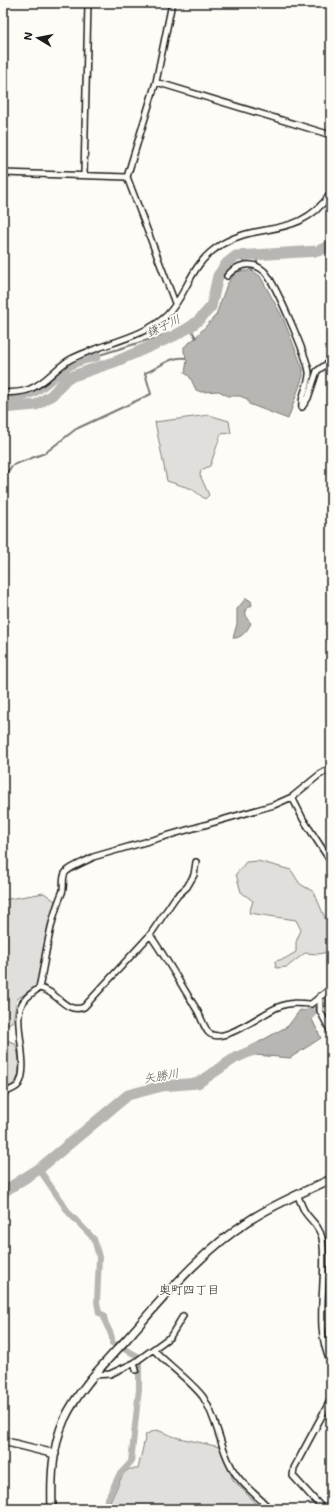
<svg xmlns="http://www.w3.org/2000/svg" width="334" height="1512" font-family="Mali,'Klee One',sans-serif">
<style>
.green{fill:#e0dfdb;stroke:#7e7e7c}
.water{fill:#b7b6b2;stroke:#797876}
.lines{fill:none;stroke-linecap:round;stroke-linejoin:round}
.stream{stroke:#797876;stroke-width:2}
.canal{stroke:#b7b6b2;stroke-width:6}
.river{stroke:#b7b6b2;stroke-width:11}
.street-casing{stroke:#1c1c1c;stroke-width:8}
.secondary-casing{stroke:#1c1c1c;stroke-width:10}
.street{stroke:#fdfcf7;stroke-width:5}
.secondary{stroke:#fdfcf7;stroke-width:7}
.labels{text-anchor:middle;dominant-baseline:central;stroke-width:3.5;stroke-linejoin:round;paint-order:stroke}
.water-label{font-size:12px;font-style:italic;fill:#5a5a58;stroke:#fdfcf7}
.neighbourhood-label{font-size:12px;fill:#1c1c1c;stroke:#fdfcf7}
</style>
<rect width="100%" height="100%" fill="#fdfcf7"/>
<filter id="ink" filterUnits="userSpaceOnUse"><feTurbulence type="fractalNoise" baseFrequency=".025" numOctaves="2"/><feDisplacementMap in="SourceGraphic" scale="8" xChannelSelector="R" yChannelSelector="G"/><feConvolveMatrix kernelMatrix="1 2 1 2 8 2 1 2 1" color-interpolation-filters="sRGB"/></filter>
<g filter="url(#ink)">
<path class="green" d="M 209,415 L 229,421 L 231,433 L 221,434 L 210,466 L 201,470 L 200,475 L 209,495 L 205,499 L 192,489 L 167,481 L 155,422 Z
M 258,861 L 291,870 L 300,884 L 314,892 L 328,925 L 331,927 L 331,951 L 319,954 L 305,953 L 287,967 L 276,968 L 275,961 L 284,959 L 296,952 L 296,942 L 301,930 L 296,920 L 249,913 L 253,901 L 241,892 L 236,874 L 246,862 Z
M 44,893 L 55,901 L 37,986 L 17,999 L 13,1021 L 3,1028 L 3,900 Z
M 3,1039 L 15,1043 C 19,1053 23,1078 12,1085 C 10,1086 6,1087 3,1088 Z
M 157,1430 L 175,1437 L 220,1447 L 233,1480 L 262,1509 L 107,1509 L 123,1474 L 129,1469 L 138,1469 L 146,1434 Z"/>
<path class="water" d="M 250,269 L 260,276 L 283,318 L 303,369 L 303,376 L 288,419 L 249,404 L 247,399 L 240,396 L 228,396 L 219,391 L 201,392 L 196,390 L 190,377 L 185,373 L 187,360 L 184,358 L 186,356 L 184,352 L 184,347 L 195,338 L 216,315 L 227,284 L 237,271 L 248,271 Z
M 246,598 L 251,601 L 252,605 L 245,610 L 247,619 L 251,623 C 248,630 241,639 233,638 L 237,624 L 237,609 Z
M 300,1010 L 308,1011 L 321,1038 L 290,1058 L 244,1054 L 241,1052 L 288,1026 Z"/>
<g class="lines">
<path class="stream" d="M 252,271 L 260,255
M 96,356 L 190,327 L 196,338
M 3,477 L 13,465 L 45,453 L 76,429 L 151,394 L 145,373 C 159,368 170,356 185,358
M 3,569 L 6,571 L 3,578"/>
<path class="canal" d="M 39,1169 L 69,1213 L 94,1239 L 99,1257 L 97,1302 L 99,1313 L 104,1315 C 104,1327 114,1332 112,1343 L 136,1355 L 139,1364 L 139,1389 L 131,1462 L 119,1475 L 103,1509"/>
<path class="river" d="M 3,397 C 36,397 38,388 61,370 C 71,362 85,358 96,356
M 3,408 L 36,405 L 52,395 L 67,378 L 117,361 L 174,336 L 190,327 L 199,320 L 211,307 L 218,276 L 227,263 L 236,256 L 318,251 L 331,245
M 298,1023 L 309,1015 L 314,1007 L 331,999
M 3,1192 L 39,1169 L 128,1095 L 162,1086 L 198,1083 L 235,1058 L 258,1048"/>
<g class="street-casing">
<path id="street" d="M 172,3 L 156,82 L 127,177 L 175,303
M 156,82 L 331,135
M 3,173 L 127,177
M 84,175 L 88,3
M 227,276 C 236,265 251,260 264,271 C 274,280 307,357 309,372 C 310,384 300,395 302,407
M 3,393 C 12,392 22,393 30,389 C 46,383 56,367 71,359 C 100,344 144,338 167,315 C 190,291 188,265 222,244 C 260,221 299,240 331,193
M 302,407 L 308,398 L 317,371 L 331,361
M 292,797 L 303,819 L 331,862
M 150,935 C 167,959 181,985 197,1010 C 201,1017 203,1025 208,1032 C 221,1047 264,1012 278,1007 C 290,1002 299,1003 311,1004 L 331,988
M 39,988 C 57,990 65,1015 84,1007 L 150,935 L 175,898 L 187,887 L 194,875 L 196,862
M 320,996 L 320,1011 L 331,1032
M 3,1093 C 8,1091 16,1089 19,1084 C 30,1065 13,1024 21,1006 C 24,998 32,993 39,988 C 46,957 49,923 62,893 C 65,887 61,877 66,872 C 72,866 85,862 93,857 L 274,805 L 292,797 L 319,775 L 331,768
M 298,1196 C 300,1201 302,1207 305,1212 C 311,1221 320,1227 322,1238 C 329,1276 312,1326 331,1363
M 154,1350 C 168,1365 191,1381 203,1397 C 217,1418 219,1444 231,1466 C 239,1483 257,1495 270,1509
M 134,1363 L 170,1337 L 183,1316
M 94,1375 L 110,1374 L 134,1363 L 136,1370
M 323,1509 L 293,1476 L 294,1468 L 331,1399"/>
</g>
<g class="secondary-casing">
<path id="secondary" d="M 3,1441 L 55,1454
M 52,1509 C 51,1479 52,1447 64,1420 C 78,1390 103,1365 125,1341 C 164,1297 200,1252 250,1220 C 276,1203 304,1192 331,1179"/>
</g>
<use href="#street" class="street"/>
<use href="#secondary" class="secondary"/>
</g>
</g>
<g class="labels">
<g class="water-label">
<text transform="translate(163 325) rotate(-25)">鎌子川</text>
<text transform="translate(161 1075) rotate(-10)">矢勝川</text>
</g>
<g class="neighbourhood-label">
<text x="189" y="1289">奥町四丁目</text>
</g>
</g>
<rect width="334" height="1512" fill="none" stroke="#fdfcf7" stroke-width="16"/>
<rect x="8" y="8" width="318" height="1496" fill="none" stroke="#1c1c1c" stroke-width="1.5" filter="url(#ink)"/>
<g transform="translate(38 38) rotate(280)" stroke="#fdfcf7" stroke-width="3" paint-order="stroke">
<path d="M0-3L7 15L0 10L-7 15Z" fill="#1c1c1c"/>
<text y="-6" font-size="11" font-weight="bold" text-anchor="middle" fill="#1c1c1c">N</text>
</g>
</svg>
